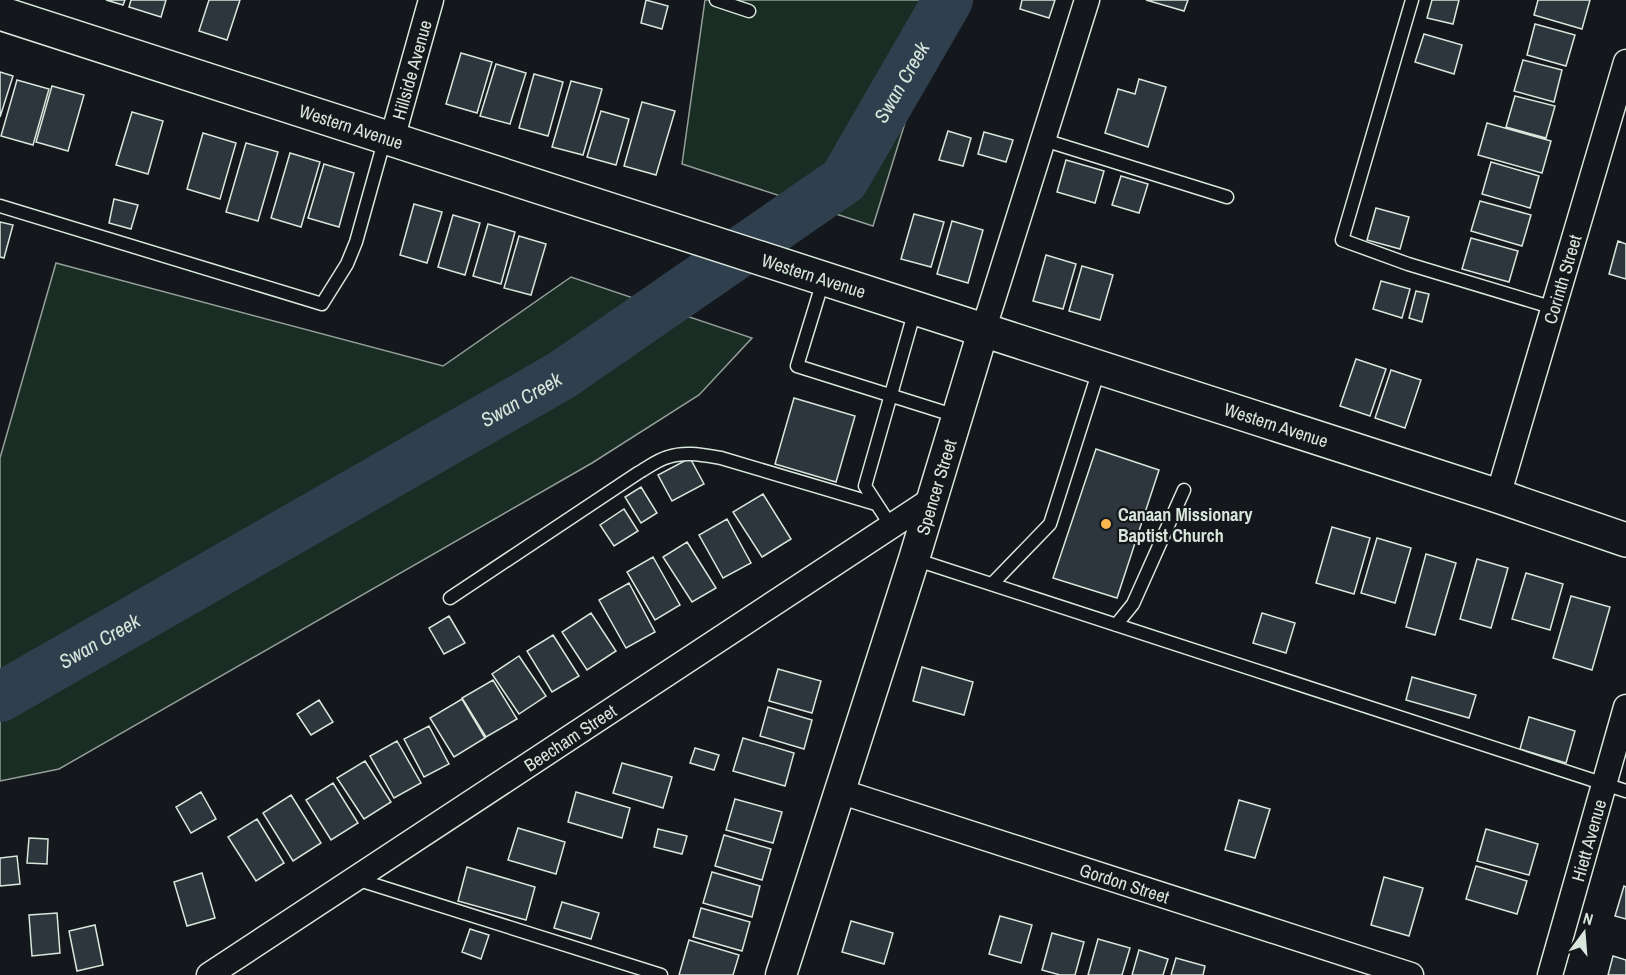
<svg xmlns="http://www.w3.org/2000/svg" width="1626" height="975" font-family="'Archivo Narrow',sans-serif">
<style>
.green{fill:#1a2d24;stroke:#939e99;stroke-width:1.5}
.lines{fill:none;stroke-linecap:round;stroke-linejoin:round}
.river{stroke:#2f3f4d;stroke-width:50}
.building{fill:#2c363c;stroke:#d8e6dc;stroke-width:1.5}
.service-casing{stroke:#d8e6dc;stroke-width:15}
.minor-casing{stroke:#d8e6dc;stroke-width:27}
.tertiary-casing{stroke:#d8e6dc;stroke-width:33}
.primary-casing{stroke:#d8e6dc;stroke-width:36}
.service{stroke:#14181c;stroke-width:12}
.minor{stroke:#14181c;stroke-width:24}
.tertiary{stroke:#14181c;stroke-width:30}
.primary{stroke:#14181c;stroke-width:33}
.poi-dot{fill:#ffb74d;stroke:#14181c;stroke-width:2}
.labels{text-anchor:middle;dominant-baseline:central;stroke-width:4.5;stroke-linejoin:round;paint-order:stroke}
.street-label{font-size:18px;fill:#d8e6dc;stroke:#14181c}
.poi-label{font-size:18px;font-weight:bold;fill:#d8e6dc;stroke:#14181c;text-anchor:start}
.water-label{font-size:20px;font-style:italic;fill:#d8e6dc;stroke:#14181c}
</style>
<rect width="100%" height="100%" fill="#14181c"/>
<path class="green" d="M 705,0 L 943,0 L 873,226 L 682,164 Z
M 56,263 L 443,366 L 571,277 L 752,338 L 699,395 L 592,463 L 59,769 L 0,781 L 0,458 Z"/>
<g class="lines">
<path class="river" id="s1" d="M 0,697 L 562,375 L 844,180 L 948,0"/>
</g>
<path class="building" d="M 106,0 L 125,0 L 123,5 Z
M 131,0 L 166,0 L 161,17 L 129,7 Z
M 209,0 L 240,0 L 227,40 L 199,31 Z
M 646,0 L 668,6 L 662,29 L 641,23 Z
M 1022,0 L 1055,0 L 1049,18 L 1020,9 Z
M 1146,0 L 1188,0 L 1184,11 Z
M 1432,0 L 1459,0 L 1453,24 L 1427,18 Z
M 1538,0 L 1590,0 L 1582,29 L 1534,15 Z
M 1535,24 L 1575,35 L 1566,66 L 1527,55 Z
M 1424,34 L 1462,45 L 1454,74 L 1415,62 Z
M 461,53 L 492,62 L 477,113 L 446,104 Z
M 1523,60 L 1562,70 L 1554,102 L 1514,91 Z
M 496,64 L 526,73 L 510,124 L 480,116 Z
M 0,72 L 13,76 L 0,117 Z
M 534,74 L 563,82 L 548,136 L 519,128 Z
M 1139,79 L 1166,87 L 1148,147 L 1105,133 L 1118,89 L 1135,94 Z
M 17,80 L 49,89 L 33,145 L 1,136 Z
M 571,81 L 602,89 L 583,155 L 552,147 Z
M 52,86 L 84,95 L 68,151 L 36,142 Z
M 1515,96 L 1555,106 L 1546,138 L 1506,127 Z
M 642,102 L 675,111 L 656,175 L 624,166 Z
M 601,111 L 629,119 L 616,165 L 587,157 Z
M 132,112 L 163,121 L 148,174 L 116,165 Z
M 1487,123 L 1551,141 L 1542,173 L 1478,155 Z
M 948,131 L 971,138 L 963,166 L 939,160 Z
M 984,132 L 1013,140 L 1006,162 L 978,154 Z
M 203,133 L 236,143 L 220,199 L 187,189 Z
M 246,143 L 278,152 L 258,221 L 226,212 Z
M 290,153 L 320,162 L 301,227 L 271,218 Z
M 1066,160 L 1104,171 L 1095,203 L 1057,192 Z
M 1491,162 L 1539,176 L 1530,208 L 1482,194 Z
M 324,164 L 354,173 L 339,227 L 308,218 Z
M 1121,176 L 1148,184 L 1139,213 L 1112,205 Z
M 114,199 L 138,205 L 131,229 L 109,223 Z
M 1480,201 L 1531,215 L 1522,246 L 1471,231 Z
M 414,204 L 442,212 L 427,263 L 400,255 Z
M 1376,208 L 1409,217 L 1400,249 L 1367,240 Z
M 914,214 L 944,222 L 931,267 L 901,259 Z
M 453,215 L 480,223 L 465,275 L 438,267 Z
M 952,221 L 983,230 L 968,283 L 937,274 Z
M 0,222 L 13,225 L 4,258 L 0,257 Z
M 488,224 L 515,232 L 501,284 L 473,276 Z
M 519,236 L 546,244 L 531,295 L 504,288 Z
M 1471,238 L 1518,251 L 1509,282 L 1462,269 Z
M 1618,241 L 1626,244 L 1626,279 L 1609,274 Z
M 1046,255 L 1076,264 L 1063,309 L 1033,301 Z
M 1082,266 L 1113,275 L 1100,320 L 1069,311 Z
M 1381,281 L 1410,289 L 1402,318 L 1373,309 Z
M 1416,291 L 1429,294 L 1422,322 L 1409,318 Z
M 1356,359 L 1386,369 L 1370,416 L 1340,406 Z
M 1391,370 L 1421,380 L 1405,428 L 1375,418 Z
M 794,398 L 855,416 L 836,482 L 775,464 Z
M 1096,449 L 1159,470 L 1117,598 L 1053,578 Z
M 690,458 L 704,484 L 672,501 L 658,475 Z
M 641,487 L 657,513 L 641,523 L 625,497 Z
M 763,494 L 791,539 L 762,557 L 733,512 Z
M 624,509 L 638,531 L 614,546 L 600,525 Z
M 727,519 L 751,563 L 723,578 L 699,535 Z
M 1332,527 L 1370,538 L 1354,594 L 1316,583 Z
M 1377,538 L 1411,548 L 1395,603 L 1361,593 Z
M 687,542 L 716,588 L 692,602 L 663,557 Z
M 1426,554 L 1456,563 L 1435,635 L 1406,627 Z
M 653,557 L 680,605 L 655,620 L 627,572 Z
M 1477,559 L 1508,568 L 1491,628 L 1460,619 Z
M 1526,573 L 1563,584 L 1550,630 L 1512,619 Z
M 629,583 L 655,632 L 626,648 L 599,600 Z
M 1571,596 L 1610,607 L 1592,670 L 1553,658 Z
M 591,613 L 616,651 L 587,670 L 562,632 Z
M 1262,613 L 1295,623 L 1286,653 L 1253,643 Z
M 449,616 L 465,643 L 444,654 L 429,628 Z
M 553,635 L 579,676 L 552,692 L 527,651 Z
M 519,656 L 546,696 L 519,714 L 492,674 Z
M 922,667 L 973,682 L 964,715 L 913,701 Z
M 778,669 L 821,681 L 812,713 L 769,701 Z
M 1412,677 L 1476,695 L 1469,718 L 1406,700 Z
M 493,680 L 517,719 L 486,737 L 462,698 Z
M 462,699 L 485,738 L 454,757 L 430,718 Z
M 319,700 L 333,722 L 311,735 L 297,714 Z
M 768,707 L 812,720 L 804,749 L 760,736 Z
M 1529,717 L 1575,731 L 1566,763 L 1520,749 Z
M 429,726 L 449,764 L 424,777 L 404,739 Z
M 743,738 L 794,753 L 785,786 L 733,771 Z
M 397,741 L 421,783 L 394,798 L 370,756 Z
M 695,748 L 719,755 L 714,770 L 690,763 Z
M 365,761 L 391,802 L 364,819 L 337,778 Z
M 622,763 L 672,777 L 663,808 L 613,793 Z
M 333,783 L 358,823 L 331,840 L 306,800 Z
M 201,792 L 216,819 L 191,833 L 176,807 Z
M 576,792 L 630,808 L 622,838 L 568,822 Z
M 291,795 L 321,843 L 293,861 L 263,813 Z
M 735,799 L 782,812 L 773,843 L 726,830 Z
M 1239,800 L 1270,809 L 1255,858 L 1225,850 Z
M 257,819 L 284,863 L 256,881 L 228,837 Z
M 518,828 L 565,842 L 556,874 L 508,860 Z
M 658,829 L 687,836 L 682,854 L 654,847 Z
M 1486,829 L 1538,844 L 1529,875 L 1477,861 Z
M 724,835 L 771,849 L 762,880 L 715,866 Z
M 29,838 L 48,839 L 47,864 L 27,863 Z
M 17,856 L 20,884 L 0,886 L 0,858 Z
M 1476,866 L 1527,881 L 1517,914 L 1466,899 Z
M 467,867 L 535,887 L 526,920 L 458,901 Z
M 712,872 L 760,886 L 752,917 L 703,903 Z
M 202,873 L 215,918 L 187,926 L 174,882 Z
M 1384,877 L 1423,888 L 1409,936 L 1371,925 Z
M 1624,886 L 1626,887 L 1626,919 L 1615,916 Z
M 562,902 L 599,913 L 591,939 L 554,928 Z
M 701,908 L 750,922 L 742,951 L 693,937 Z
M 57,913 L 60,953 L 32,956 L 29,915 Z
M 1000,916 L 1032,925 L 1021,963 L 989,954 Z
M 851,921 L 893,933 L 884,964 L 842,952 Z
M 95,925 L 103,965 L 77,971 L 69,931 Z
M 470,929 L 489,935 L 481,959 L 462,952 Z
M 1052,933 L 1084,942 L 1075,975 L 1060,975 L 1042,970 Z
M 1098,939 L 1130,948 L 1122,975 L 1088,975 Z
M 689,940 L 739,955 L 733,975 L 679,975 Z
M 1139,950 L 1168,959 L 1163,975 L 1132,975 Z
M 1613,956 L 1626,960 L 1626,975 L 1608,975 Z
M 1176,958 L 1205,966 L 1203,975 L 1171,975 Z"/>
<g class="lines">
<g class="service-casing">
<path id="service" d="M 716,0 L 749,11
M 1412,0 L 1342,240 L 1408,264 L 1554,308
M 1044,140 L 1227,197
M 0,206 L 322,304 L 347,264 L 356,242 L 385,138
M 823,281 L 797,366 L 956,416
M 891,526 L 865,486 L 915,310
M 914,559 L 1626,791
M 992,584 L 1050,524 L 1099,370
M 450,598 L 638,473 C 647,468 657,460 668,457 C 685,451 703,455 721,458 L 876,504
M 1116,625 L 1133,604 L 1184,490
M 356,879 L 661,975"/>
</g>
<g class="minor-casing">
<g id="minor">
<path id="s2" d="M 392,139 L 431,0"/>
<path d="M 983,331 L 1087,0"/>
<path id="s3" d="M 1498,496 L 1626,62"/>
<path id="s4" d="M 839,791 L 1411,975"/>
<path id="s5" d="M 209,975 L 931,500"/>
<path id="s6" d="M 1550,975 L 1626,707"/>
</g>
</g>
<g class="tertiary-casing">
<g id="tertiary">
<path id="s7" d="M 781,975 L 914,559 L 983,331"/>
</g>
</g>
<g class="primary-casing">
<g id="primary">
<path id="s8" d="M 0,13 L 1498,496 L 1626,540"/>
</g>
</g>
<use href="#service" class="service"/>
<use href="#minor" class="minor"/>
<use href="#tertiary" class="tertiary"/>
<use href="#primary" class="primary"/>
</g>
<circle class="poi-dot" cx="1106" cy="524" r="6"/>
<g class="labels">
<g class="street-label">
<text stroke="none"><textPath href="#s2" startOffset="72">Hillside Avenue</textPath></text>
<text stroke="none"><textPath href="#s8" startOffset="369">Western Avenue</textPath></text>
<text stroke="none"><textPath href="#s8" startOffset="855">Western Avenue</textPath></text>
<text stroke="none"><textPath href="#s3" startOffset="226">Corinth Street</textPath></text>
<text stroke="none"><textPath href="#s8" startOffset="1341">Western Avenue</textPath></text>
<text stroke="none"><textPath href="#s7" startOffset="512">Spencer Street</textPath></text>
<text stroke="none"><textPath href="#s5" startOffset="432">Beecham Street</textPath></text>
<text stroke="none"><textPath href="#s6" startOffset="140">Hiett Avenue</textPath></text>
<text stroke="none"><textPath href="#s4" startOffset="300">Gordon Street</textPath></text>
</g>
<g class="poi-label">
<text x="1118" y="514">Canaan Missionary<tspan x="1118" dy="21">Baptist Church</tspan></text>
</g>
<g class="water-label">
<text stroke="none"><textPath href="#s1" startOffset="1104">Swan Creek</textPath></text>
<text stroke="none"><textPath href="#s1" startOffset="600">Swan Creek</textPath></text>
<text stroke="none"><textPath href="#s1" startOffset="114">Swan Creek</textPath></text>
</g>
</g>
<g transform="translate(1584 933) rotate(16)" stroke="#14181c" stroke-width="4.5" paint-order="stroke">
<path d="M0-4.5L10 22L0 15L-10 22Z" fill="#d8e6dc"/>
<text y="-9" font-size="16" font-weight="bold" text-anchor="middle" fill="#d8e6dc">N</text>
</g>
</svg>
